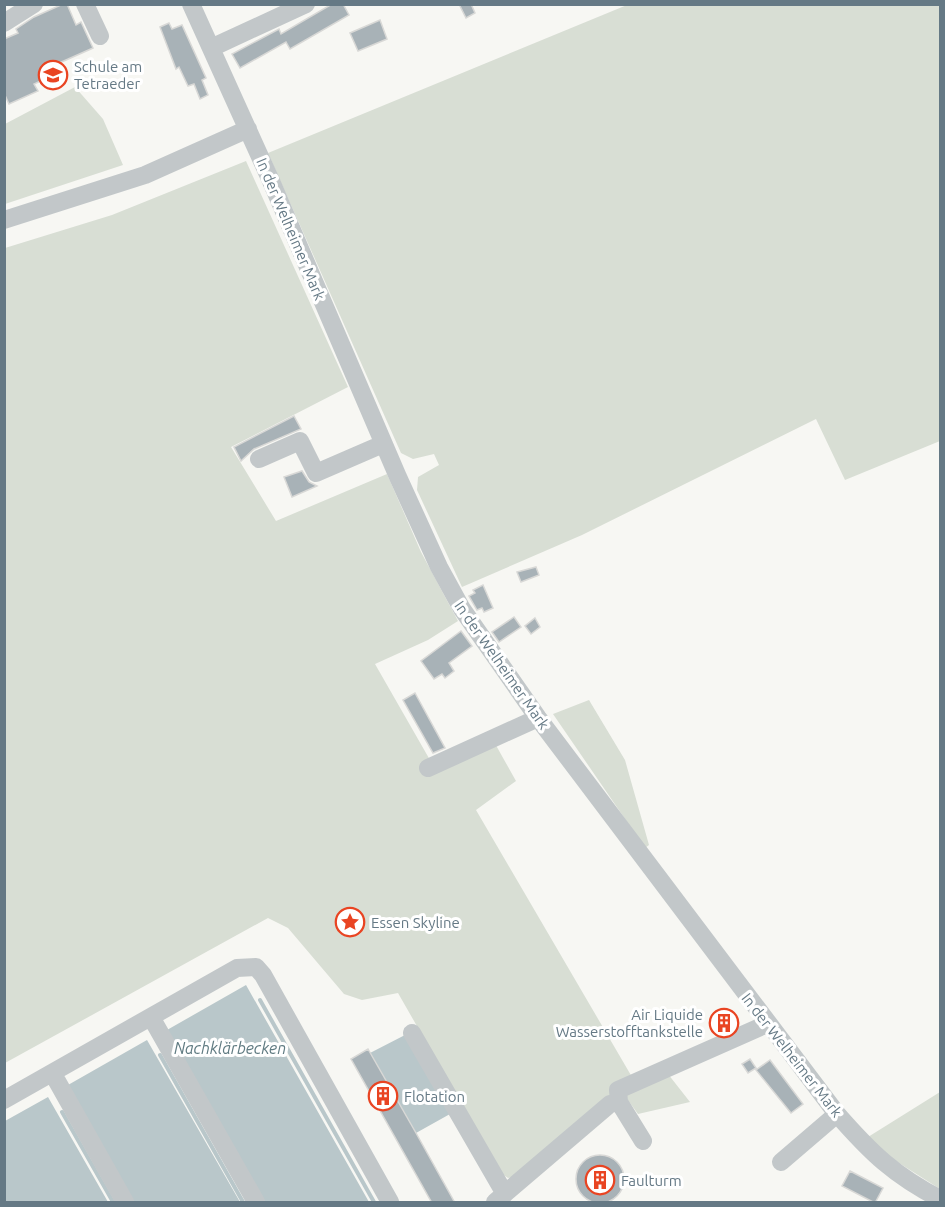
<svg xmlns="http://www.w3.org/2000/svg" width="945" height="1207" font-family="Ubuntu,sans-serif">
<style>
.green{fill:#d8ded4}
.water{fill:#b9c7ca}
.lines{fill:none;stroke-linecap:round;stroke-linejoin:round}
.stream{stroke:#b9c7ca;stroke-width:4}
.building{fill:#a8b2b7;stroke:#d8d8d6;stroke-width:1.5}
.minor{stroke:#c2c7c9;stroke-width:18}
.labels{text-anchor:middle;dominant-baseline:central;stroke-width:6;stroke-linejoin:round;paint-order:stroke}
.poi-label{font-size:15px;fill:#657985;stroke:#fff;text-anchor:start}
.street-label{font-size:15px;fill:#657985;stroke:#fff}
.water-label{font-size:16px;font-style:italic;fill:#607b82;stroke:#fff}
</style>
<rect width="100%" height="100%" fill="#f7f7f3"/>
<path class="green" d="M 627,5 L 940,5 L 940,441 L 845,480 L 816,419 L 582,535 L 462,587 L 417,490 L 418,477 L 439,465 L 434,454 L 413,459 L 401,453 L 268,153 Z
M 75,87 L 103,119 L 123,165 L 5,204 L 5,124 Z
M 246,161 L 348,387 L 231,447 L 276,521 L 387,474 L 421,552 L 458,621 L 428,640 L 375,664 L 434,767 L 493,740 L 516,781 L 476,810 L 632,1077 L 516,1176 L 508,1178 L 501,1173 L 398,993 L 362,1000 L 344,994 L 288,928 L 268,918 L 5,1063 L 5,248 L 112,215 Z
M 589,700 L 625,760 L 649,845 L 645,848 L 553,714 Z
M 668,1074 L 690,1102 L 638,1114 L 625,1096 Z
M 940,1092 L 940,1189 L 888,1156 L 868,1137 Z"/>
<path class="water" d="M 246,985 L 369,1202 L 265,1202 L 167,1030 Z
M 405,1035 L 450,1114 L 416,1133 L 370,1053 Z
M 147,1040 L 240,1202 L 134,1202 L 68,1085 Z
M 48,1097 L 108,1202 L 5,1202 L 5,1121 Z"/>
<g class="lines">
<path class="stream" d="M 260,1000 L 374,1202
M 160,1055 L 243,1202
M 62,1112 L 113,1202"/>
</g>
<path class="building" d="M 63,4 L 67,4 L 76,25 L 81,22 L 93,48 L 48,68 L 51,76 L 34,84 L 38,91 L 9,104 L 4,93 L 4,39 L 18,33 L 16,29 L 34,17 Z
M 332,4 L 343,4 L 349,15 L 290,49 L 286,42 L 240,68 L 232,54 L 279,29 L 281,34 Z
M 459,4 L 471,4 L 475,13 L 466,18 Z
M 380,20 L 387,39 L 358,51 L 350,33 Z
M 169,23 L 172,29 L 182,25 L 206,78 L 202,80 L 208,95 L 200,99 L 194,84 L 188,86 L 179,67 L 176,69 L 160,27 Z
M 294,416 L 301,429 L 254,449 L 241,461 L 234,447 Z
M 302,471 L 309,482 L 317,486 L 292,497 L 284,477 Z
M 536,567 L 539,575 L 521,582 L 517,572 Z
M 483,585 L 493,608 L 484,612 L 482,608 L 477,610 L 469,596 L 475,593 L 473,590 Z
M 514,617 L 521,627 L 499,642 L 492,632 Z
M 535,618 L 540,627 L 531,634 L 525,626 Z
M 461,631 L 472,646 L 449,663 L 454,671 L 445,678 L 442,674 L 434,679 L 421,661 Z
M 415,693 L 445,748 L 433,753 L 403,700 Z
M 368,1049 L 416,1133 L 455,1203 L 432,1203 L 351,1059 Z
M 750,1059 L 756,1068 L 748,1073 L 742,1064 Z
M 770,1060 L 803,1104 L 791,1113 L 756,1070 Z
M576 1179a24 24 0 1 1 48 0a24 24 0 1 1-48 0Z
M 850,1171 L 883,1188 L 875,1203 L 842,1186 Z"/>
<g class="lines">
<path class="minor" d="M 85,4 L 100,36
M 191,4 L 271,181 L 398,477 L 439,567 L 462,609 L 538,718 L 837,1114 C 871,1153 894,1175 940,1199
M 4,23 L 34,4
M 211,48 L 306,4
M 4,220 L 145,175 L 248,129
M 259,459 L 300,441 L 316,473 L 383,444
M 428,768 L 538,718
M 151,1017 L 256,1202
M 412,1033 L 505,1194
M 53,1074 L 125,1202
M 4,1100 L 237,968 L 256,967 L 263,975 L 390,1202
M 643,1141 L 619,1102 L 618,1090 L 767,1024
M 781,1162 L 837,1114
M 495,1202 L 610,1104 L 619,1102"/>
</g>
<defs>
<g id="school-ring" transform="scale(1.5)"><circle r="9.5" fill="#fff" stroke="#e94422" stroke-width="1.5"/><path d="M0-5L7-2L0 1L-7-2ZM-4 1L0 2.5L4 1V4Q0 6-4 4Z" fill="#e94422"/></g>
<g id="sight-ring" transform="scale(1.5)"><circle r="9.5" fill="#fff" stroke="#e94422" stroke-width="1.5"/><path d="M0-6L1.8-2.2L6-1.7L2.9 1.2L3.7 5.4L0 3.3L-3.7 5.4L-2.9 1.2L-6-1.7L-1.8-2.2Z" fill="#e94422"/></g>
<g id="building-ring" transform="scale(1.5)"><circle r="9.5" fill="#fff" stroke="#e94422" stroke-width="1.5"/><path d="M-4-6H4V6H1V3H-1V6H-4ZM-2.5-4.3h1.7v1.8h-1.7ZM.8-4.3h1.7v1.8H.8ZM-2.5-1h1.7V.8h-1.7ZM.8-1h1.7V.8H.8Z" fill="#e94422"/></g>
</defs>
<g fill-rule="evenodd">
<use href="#school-ring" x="53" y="75"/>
<use href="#sight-ring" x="350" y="922"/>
<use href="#building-ring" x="724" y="1023"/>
<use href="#building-ring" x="383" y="1096"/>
<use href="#building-ring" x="600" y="1180"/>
</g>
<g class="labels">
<g class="poi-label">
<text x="74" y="66">Schule am<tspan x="74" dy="17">Tetraeder</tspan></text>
<text x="371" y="922">Essen Skyline</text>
<text x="703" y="1014" text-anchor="end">Air Liquide<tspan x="703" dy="17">Wasserstofftankstelle</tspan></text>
<text x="404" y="1096">Flotation</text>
<text x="621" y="1180">Faulturm</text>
</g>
<g class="street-label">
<text transform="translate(291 229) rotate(67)">In der Welheimer Mark</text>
<text transform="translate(502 665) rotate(55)">In der Welheimer Mark</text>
<text transform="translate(792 1055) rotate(52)">In der Welheimer Mark</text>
</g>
<g class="water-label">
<text x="230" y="1048">Nachklärbecken</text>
</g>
</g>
<rect width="945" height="1207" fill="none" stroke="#657985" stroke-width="12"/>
</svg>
